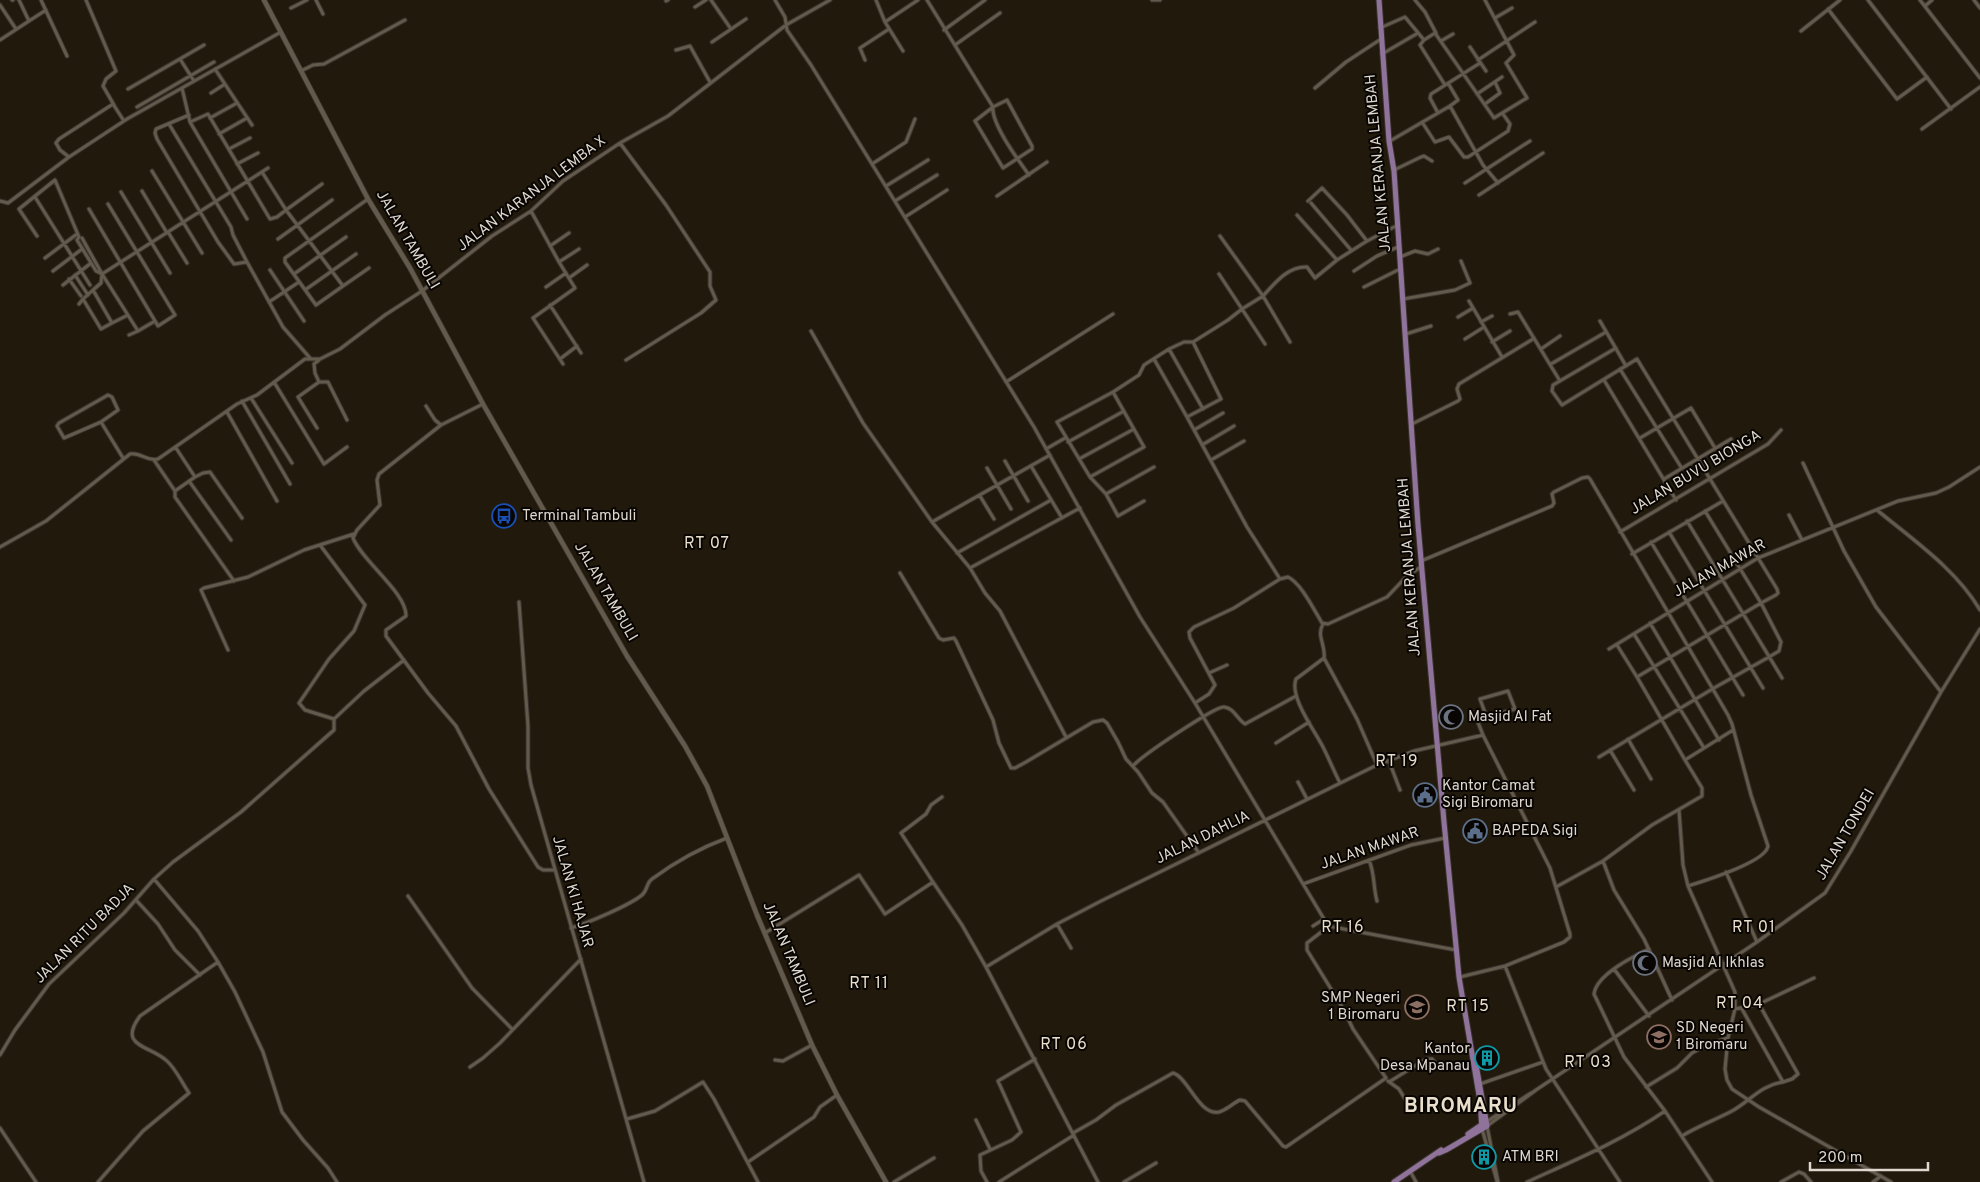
<svg xmlns="http://www.w3.org/2000/svg" width="1980" height="1182" font-family="Overpass,sans-serif">
<style>
.lines{fill:none;stroke-linecap:round;stroke-linejoin:round}
.street-casing{stroke:#39332e;stroke-width:5}
.secondary-casing{stroke:#39332e;stroke-width:6}
.primary-casing{stroke:#39332e;stroke-width:7}
.street{stroke:#645a4b;stroke-width:3}
.secondary{stroke:#645a4b;stroke-width:4.5}
.primary{stroke:#90739a;stroke-width:5}
.labels{text-anchor:middle;dominant-baseline:central;stroke-width:4;stroke-linejoin:round;paint-order:stroke}
.street-label{font-size:15px;fill:#ded8cf;stroke:#080502}
.poi-label{font-size:15px;fill:#ded8cf;stroke:#080502;text-anchor:start}
.neighbourhood-label{font-size:16px;letter-spacing:1px;fill:#eadfcd;stroke:#080502}
.district-label{font-size:20px;font-weight:bold;letter-spacing:1px;fill:#eadfcd;stroke:#080502}
</style>
<rect width="100%" height="100%" fill="#21190c"/>
<g class="lines">
<g class="street-casing">
<path id="street" d="M 12,0 L 13,0
M 19,0 L 29,21 L 46,10
M 41,0 L 67,56
M 86,0 L 116,71 L 106,79 L 103,86 L 114,105
M 316,0 L 323,14
M 711,0 L 731,29
M 775,0 L 785,17 L 787,30 L 811,65 L 1034,427 L 1140,617 L 1195,703 L 1324,919 L 1329,926 L 1333,927 L 1456,950
M 876,0 L 885,22 L 903,51
M 927,0 L 993,107 C 991,124 1019,161 1029,175
M 1152,0 L 1160,0
M 1415,0 L 1425,12 L 1436,33
M 1868,0 L 1951,109
M 1920,0 L 1980,78
M 1974,0 L 1980,8
M 666,1 L 668,0
M 0,5 L 16,29
M 1925,6 L 1932,0
M 695,7 L 706,0
M 291,8 L 307,0
M 1828,9 L 1897,99 L 1927,77
M 1495,18 L 1512,8
M 885,22 L 918,0
M 1380,28 L 1405,17 L 1424,40
M 944,30 L 985,0
M 1801,31 L 1840,0
M 0,40 L 29,21
M 1441,41 L 1453,34
M 712,42 L 746,19
M 955,45 L 1000,13
M 1470,47 L 1486,71
M 676,50 L 690,46 L 710,82
M 1382,54 L 1418,33
M 180,59 L 194,81
M 865,60 L 860,48 L 889,29
M 1478,60 L 1535,22
M 215,69 L 252,125
M 301,71 L 313,65 L 324,64 L 405,20
M 1448,83 L 1458,100 L 1450,106 L 1483,165 L 1498,183
M 1445,85 L 1420,45 L 1424,40 L 1435,33 L 1494,118 L 1527,98 L 1506,63 L 1514,55 L 1485,0
M 182,88 L 190,122 L 247,219
M 1315,88 L 1346,62 L 1381,39
M 128,89 L 204,45
M 211,93 L 225,84
M 1477,94 L 1502,77
M 1007,100 L 1032,146 L 1032,149 L 1003,168 L 975,121 L 993,107 Z
M 1485,104 L 1500,93 L 1495,82
M 137,107 L 214,62
M 1438,113 L 1450,106
M 189,115 L 156,129 L 155,133 L 157,139 L 218,242 L 234,264 L 247,262 L 283,327 L 310,358
M 210,118 L 237,103
M 190,122 L 208,114 L 270,219 L 277,217 L 286,210 L 343,286 L 369,268
M 1422,122 L 1435,142 L 1449,137 L 1464,157 L 1468,157 L 1508,131 L 1510,124 L 1503,114
M 169,124 L 231,227 L 233,235 L 247,262
M 1922,129 L 1980,87
M 219,134 L 247,118
M 1390,141 L 1438,113 L 1430,98 L 1431,94 L 1480,63
M 620,143 L 666,205 L 710,272 L 710,286 L 716,300 L 701,313 L 626,360
M 229,149 L 250,138
M 69,157 L 60,150 L 56,143 L 59,139 L 113,104 L 124,121
M 237,164 L 258,153
M 872,164 L 906,142 L 915,119
M 1394,170 L 1421,157 L 1424,156 L 1432,161
M 152,171 L 202,253
M 262,172 L 286,210 L 322,184
M 1465,183 L 1530,141
M 886,186 L 928,160
M 142,191 L 167,233
M 121,192 L 170,273
M 1479,195 L 1543,153
M 997,196 L 1047,162
M 35,197 L 90,285
M 0,201 L 8,203 L 69,157 L 127,119 L 281,32
M 895,201 L 937,175
M 1308,201 L 1322,188 L 1347,215 L 1367,241
M 1311,203 L 1351,250
M 89,209 L 158,326 L 175,315 L 108,204
M 531,211 L 559,262 L 575,288 L 533,318 L 563,364
M 1297,215 L 1337,260 L 1367,241 L 1396,226
M 905,217 L 947,190
M 168,232 L 187,263
M 37,236 L 19,209 L 55,180 L 79,237 L 77,240 L 96,271 L 102,274
M 1220,236 L 1263,296 L 1242,309 L 1265,344
M 82,238 L 102,274 L 138,331 L 155,321
M 278,239 L 332,200
M 550,246 L 569,233
M 1400,257 L 1415,251 L 1428,254 L 1438,249
M 45,258 L 77,234
M 559,262 L 579,249
M 270,270 L 304,321
M 53,271 L 82,249
M 1354,271 L 1377,256 L 1398,247
M 102,274 L 268,168
M 102,274 L 101,283 L 93,290 L 112,323 L 128,315
M 294,274 L 346,237
M 75,275 L 88,295
M 569,278 L 587,265
M 69,279 L 81,296
M 63,285 L 91,263
M 343,286 L 316,305 L 285,262 L 285,258 L 368,199
M 546,287 L 566,273
M 1364,287 L 1400,269
M 93,290 L 83,299 L 101,329 L 112,323
M 305,290 L 356,254
M 1403,299 L 1455,290 L 1470,283 L 1461,261
M 1469,301 L 1502,357
M 269,302 L 299,282
M 79,304 L 83,299
M 550,305 L 581,353
M 1510,314 L 1518,312 L 1560,381
M 1458,317 L 1473,308
M 1600,321 L 1626,366
M 1481,322 L 1492,316
M 811,331 L 863,423 L 932,522 L 970,568 L 985,593 L 1000,611 L 1066,737
M 1406,334 L 1431,326
M 129,335 L 138,331
M 1465,339 L 1484,327
M 1193,342 L 1221,399 L 1187,417 L 1247,527 L 1280,579
M 1290,342 L 1263,296 C 1275,283 1288,266 1307,267 L 1315,278 L 1337,260
M 1492,342 L 1510,331
M 1169,349 L 1203,409
M 1541,349 L 1560,336
M 560,359 L 577,346
M 1154,359 L 1187,417
M 319,360 L 314,364 L 315,373 L 319,382 L 328,382 L 347,420
M 1551,364 L 1606,332
M 1620,369 L 1681,467
M 1604,380 L 1676,500
M 274,382 L 324,464 L 347,447
M 1006,382 L 1113,314
M 1113,392 L 1139,375 L 1144,365 L 1169,349 L 1184,342 L 1193,342 L 1228,320 L 1242,309 L 1219,274
M 108,395 L 112,397 L 118,410 L 101,422 L 64,438 L 57,426 L 59,423 Z
M 251,398 L 292,463
M 242,401 L 290,484
M 483,404 L 441,425 L 379,474 L 377,480 L 380,505 L 357,530 L 353,538 C 362,561 407,593 406,616 L 386,630 L 386,636 L 428,693 L 456,726 L 489,789 L 538,867 L 543,870 L 555,870
M 426,406 L 435,420 L 441,425
M 227,412 L 277,501
M 101,422 L 123,458
M 1412,424 L 1458,401 L 1460,399 L 1457,389 L 1459,384 L 1533,339
M 317,428 L 298,397 L 319,382
M 1194,430 L 1223,413
M 1640,438 L 1691,408 L 1715,448
M 1068,442 L 1124,411
M 1202,445 L 1234,426
M 176,448 L 195,477 L 203,473 L 210,472 L 242,518
M 1046,449 L 1065,438
M 1079,459 L 1134,429
M 154,460 L 175,491 L 195,477
M 1211,460 L 1244,441
M 1005,461 L 1028,501
M 1803,463 L 1844,551 L 1876,607 L 1941,692
M 1031,466 L 1062,518
M 987,468 L 1011,509
M 1090,477 L 1144,447 L 1113,392 L 1057,422 L 1090,477 L 1106,494 L 1118,516 L 1144,501
M 1664,479 L 1731,439
M 189,481 L 231,540
M 175,491 L 175,497 L 234,581
M 1106,494 L 1154,467
M 980,496 L 994,519
M 1877,510 C 1913,540 1956,569 1980,610
M 1705,511 L 1761,603 L 1637,677 L 1685,760 L 1733,730
M 1789,515 L 1802,540
M 1687,521 L 1782,678
M 932,522 L 1050,455
M 1620,532 L 1768,444 L 1781,430
M 1669,532 L 1763,688
M 1651,542 L 1743,695
M 320,545 L 365,605 L 354,631 L 329,659 L 299,703 L 305,710 L 334,719
M 0,547 L 46,521 L 130,454 C 141,452 147,462 158,459 L 237,404 L 257,395 L 305,359 L 320,359 L 340,349 L 385,315 L 422,291 L 492,236 L 531,211 L 563,181 L 620,143 L 668,116 L 786,25 L 830,0
M 957,553 L 1051,500
M 1632,554 L 1723,501
M 1421,561 L 1552,506 L 1554,503 L 1552,494 L 1554,492 L 1582,478 L 1588,477 L 1590,479 L 1728,715 L 1732,724 L 1751,795 L 1768,846 C 1766,862 1704,881 1688,886 L 1735,992 L 1735,1009 L 1728,1038 L 1725,1069 L 1727,1080 L 1732,1089 L 1759,1107 L 1891,1182
M 970,568 L 1080,508
M 900,573 L 939,638 L 943,640 L 954,638 L 956,641 L 993,720 L 999,743 L 1011,768 L 1015,768 L 1026,762 L 1093,722 L 1103,720 L 1107,723 L 1118,742 L 1126,759 L 1138,772 L 1152,793 L 1163,802 L 1199,853
M 519,602 L 528,726 L 528,768 L 531,785 L 644,1182
M 1650,623 L 1719,740
M 1323,624 C 1316,636 1326,645 1324,658 L 1296,679 C 1289,697 1315,731 1323,747 C 1329,759 1334,771 1340,783
M 1634,634 L 1704,748
M 1617,645 L 1637,677
M 1609,649 L 1758,558 L 1898,501 L 1936,493 L 1949,487 L 1980,467
M 228,650 L 201,590 L 204,588 L 248,577 L 304,550 L 354,534
M 1324,658 L 1357,719 L 1377,765
M 1209,673 L 1227,665
M 1195,703 L 1209,694 L 1215,685 L 1190,638 L 1189,632 L 1194,627 L 1234,608 L 1280,579 L 1288,577 C 1301,583 1314,610 1322,623 L 1328,624 L 1387,597 L 1406,577 L 1422,566
M 1483,735 L 1477,720 L 1515,709 L 1508,691 L 1480,699 L 1487,718
M 1628,739 L 1651,779
M 1276,743 L 1309,722
M 1610,750 L 1634,790
M 1599,757 L 1714,688 L 1769,657 L 1779,651 L 1781,642 L 1761,603 L 1776,595 L 1778,593 L 1777,589 L 1637,359 L 1562,405 L 1552,391 L 1553,385 L 1616,348
M 1389,761 L 1400,790
M 1133,766 C 1141,756 1217,705 1224,707 C 1234,708 1237,719 1245,724 L 1296,696
M 1298,782 L 1307,799
M 1679,810 L 1683,865 L 1688,886
M 1369,860 C 1375,874 1373,887 1377,901
M 1603,861 L 1614,890 L 1644,939 L 1672,1000
M 1726,872 L 1757,942
M 154,879 L 198,931 L 218,962 L 235,992 L 263,1052 L 282,1112 L 303,1140 L 328,1168 L 337,1182
M 933,882 L 901,833 L 926,814 L 931,805 L 942,797
M 1303,884 L 1411,845 L 1445,838
M 1556,887 L 1603,861 L 1652,825 L 1702,796 L 1702,788 L 1685,760
M 408,896 L 472,988 L 512,1029
M 136,900 L 158,924 L 175,950 L 200,975
M 1057,924 L 1071,948
M 1313,926 L 1324,919
M 571,928 C 588,923 630,905 642,895 C 648,890 646,883 652,879 C 675,862 700,848 727,838
M 765,933 L 859,875 L 885,914 L 933,882 L 962,925 L 986,967 L 1098,1182
M 1649,949 C 1634,956 1596,975 1594,994 L 1624,1057 L 1665,1111 L 1712,1182
M 1505,966 L 1546,1069 L 1620,1182
M 986,967 L 1057,924 L 1101,901 L 1377,765 L 1414,751 L 1483,735 L 1550,868 L 1570,934 L 1570,937 L 1564,942 L 1505,966 L 1460,977
M 1614,969 L 1649,1016
M 1759,1004 L 1798,1074 L 1792,1079 L 1783,1082
M 1735,1009 L 1759,1004 L 1814,978
M 0,1055 L 15,1030 L 49,984 L 124,913 L 154,879 L 173,862 L 241,812 L 334,730 L 334,719 L 364,691 L 404,660
M 775,1060 L 783,1061 L 812,1045
M 470,1067 L 483,1058 L 500,1043 L 581,959
M 1388,1081 L 1399,1089 L 1408,1104
M 1389,1082 L 1426,1059 L 1432,1059 L 1439,1067
M 1480,1084 L 1543,1062
M 1646,1087 L 1677,1068 L 1692,1053 L 1706,1045 L 1728,1038
M 627,1119 L 655,1111 L 703,1082 L 714,1099 L 758,1182
M 976,1120 L 990,1149
M 1486,1122 L 1531,1093
M 0,1128 L 36,1182
M 1482,1129 L 1497,1181
M 1073,1133 L 1096,1120 L 1116,1105 L 1173,1073 C 1188,1077 1199,1116 1219,1112 C 1227,1110 1233,1103 1240,1100 L 1245,1101 L 1283,1146 L 1286,1147 L 1386,1078 L 1353,1029 L 1344,1010 L 1307,950 L 1307,943 L 1329,926
M 1682,1136 C 1698,1126 1715,1120 1732,1111 C 1750,1101 1761,1085 1783,1082 L 1742,1009
M 748,1162 L 814,1117 L 820,1107 L 837,1095
M 1410,1171 L 1416,1182
M 98,1182 L 143,1131 L 189,1093 C 182,1083 176,1069 167,1061 C 150,1045 117,1047 140,1016 L 218,962
M 894,1182 L 934,1158
M 987,1182 L 981,1171 L 980,1155 L 1012,1140 L 1021,1132 L 998,1081 L 1035,1059
M 999,1182 L 1074,1135
M 1124,1182 L 1156,1163
M 1498,1182 L 1487,1126 L 1536,1090 L 1757,942 L 1825,893 L 1851,851 L 1941,692 L 1980,629
M 1527,1182 C 1573,1161 1623,1140 1665,1111
M 1781,1182 L 1799,1172 L 1804,1174 L 1811,1182
M 1873,1182 L 1881,1176"/>
</g>
<g class="secondary-casing">
<path id="secondary" d="M 264,0 L 368,199 L 410,268 L 483,404 L 627,656 L 685,746 L 707,786 L 757,915 L 812,1045 L 837,1095 L 886,1182"/>
</g>
<g class="primary-casing">
<path id="primary" d="M 1379,0 L 1389,141 L 1394,171 L 1418,525 L 1444,822 L 1459,977 L 1480,1101 L 1482,1129
M 1468,1134 L 1484,1123
M 1439,1153 L 1446,1150 L 1487,1126 L 1475,1059
M 1394,1182 L 1441,1150"/>
</g>
<use href="#street" class="street"/>
<use href="#secondary" class="secondary"/>
<use href="#primary" class="primary"/>
</g>
<defs>
<g id="bus-ring" transform="scale(1.25)"><circle r="9.5" fill="#080502" stroke="#1a4fb4" stroke-width="1.5"/><path d="M-5-6H5V4H4V6H2V4H-2V6H-4V4H-5ZM-3.5-4V0h7V-4ZM-3.5 1.2v1.5H-2V1.2ZM2 1.2v1.5H3.5V1.2Z" fill="#1a4fb4"/></g>
<g id="mosque-ring" transform="scale(1.25)"><circle r="9.5" fill="#080502" stroke="#6b7280" stroke-width="1.5"/><path d="M3.5-4.9A6 6 0 1 0 3.5 4.9A5 5 0 1 1 3.5-4.9Z" fill="#6b7280"/></g>
<g id="civic-ring" transform="scale(1.25)"><circle r="9.5" fill="#080502" stroke="#5c6f8a" stroke-width="1.5"/><path d="M-.6-6.5H3V-4.5H.6V-3L4-1V1h2V6H-6V1h2V-1L-.6-3ZM-1.2 2.5V6h2.4V2.5Z" fill="#5c6f8a"/></g>
<g id="school-ring" transform="scale(1.25)"><circle r="9.5" fill="#080502" stroke="#8d6e63" stroke-width="1.5"/><path d="M0-5L7-2L0 1L-7-2ZM-4 1L0 2.5L4 1V4Q0 6-4 4Z" fill="#8d6e63"/></g>
<g id="building-ring" transform="scale(1.25)"><circle r="9.5" fill="#080502" stroke="#0f9aa8" stroke-width="1.5"/><path d="M-4-6H4V6H1V3H-1V6H-4ZM-2.5-4.3h1.7v1.8h-1.7ZM.8-4.3h1.7v1.8H.8ZM-2.5-1h1.7V.8h-1.7ZM.8-1h1.7V.8H.8Z" fill="#0f9aa8"/></g>
</defs>
<g fill-rule="evenodd">
<use href="#bus-ring" x="504" y="516"/>
<use href="#mosque-ring" x="1451" y="717"/>
<use href="#civic-ring" x="1425" y="795"/>
<use href="#civic-ring" x="1475" y="831"/>
<use href="#mosque-ring" x="1645" y="963"/>
<use href="#school-ring" x="1417" y="1007"/>
<use href="#school-ring" x="1659" y="1037"/>
<use href="#building-ring" x="1487" y="1058"/>
<use href="#building-ring" x="1484" y="1157"/>
</g>
<g class="labels">
<g class="street-label">
<text transform="translate(1379 163) rotate(-95)">JALAN KERANJA LEMBAH</text>
<text transform="translate(532 194) rotate(-37)">JALAN KARANJA LEMBA X</text>
<text transform="translate(407 240) rotate(60)">JALAN TAMBULI</text>
<text transform="translate(1696 473) rotate(-31)">JALAN BUVU BIONGA</text>
<text transform="translate(1410 567) rotate(-94)">JALAN KERANJA LEMBAH</text>
<text transform="translate(1720 569) rotate(-29)">JALAN MAWAR</text>
<text transform="translate(605 592) rotate(60)">JALAN TAMBULI</text>
<text transform="translate(1846 835) rotate(-60)">JALAN TONDEI</text>
<text transform="translate(1203 838) rotate(-26)">JALAN DAHLIA</text>
<text transform="translate(1370 849) rotate(-19)">JALAN MAWAR</text>
<text transform="translate(572 892) rotate(74)">JALAN KI HAJAR</text>
<text transform="translate(85 934) rotate(-45)">JALAN RITU BADJA</text>
<text transform="translate(788 954) rotate(67)">JALAN TAMBULI</text>
</g>
<g class="poi-label">
<text x="522" y="516">Terminal Tambuli</text>
<text x="1468" y="717">Masjid Al Fat</text>
<text x="1442" y="786">Kantor Camat<tspan x="1442" dy="17">Sigi Biromaru</tspan></text>
<text x="1492" y="831">BAPEDA Sigi</text>
<text x="1662" y="963">Masjid Al Ikhlas</text>
<text x="1400" y="998" text-anchor="end">SMP Negeri<tspan x="1400" dy="17">1 Biromaru</tspan></text>
<text x="1676" y="1028">SD Negeri<tspan x="1676" dy="17">1 Biromaru</tspan></text>
<text x="1470" y="1049" text-anchor="end">Kantor<tspan x="1470" dy="17">Desa Mpanau</tspan></text>
<text x="1502" y="1157">ATM BRI</text>
</g>
<g class="neighbourhood-label">
<text x="707" y="544">RT 07</text>
<text x="1397" y="762">RT 19</text>
<text x="1343" y="928">RT 16</text>
<text x="1754" y="928">RT 01</text>
<text x="869" y="984">RT 11</text>
<text x="1740" y="1004">RT 04</text>
<text x="1468" y="1007">RT 15</text>
<text x="1064" y="1045">RT 06</text>
<text x="1588" y="1063">RT 03</text>
</g>
<g class="district-label">
<text x="1461" y="1107">BIROMARU</text>
</g>
</g>
<path d="M1810 1162v8h118v-8" fill="none" stroke="#ded8cf" stroke-width="2.5"/>
<text x="1818" y="1162" font-size="15" fill="#ded8cf" stroke="#080502" stroke-width="4" paint-order="stroke">200 m</text>
</svg>
